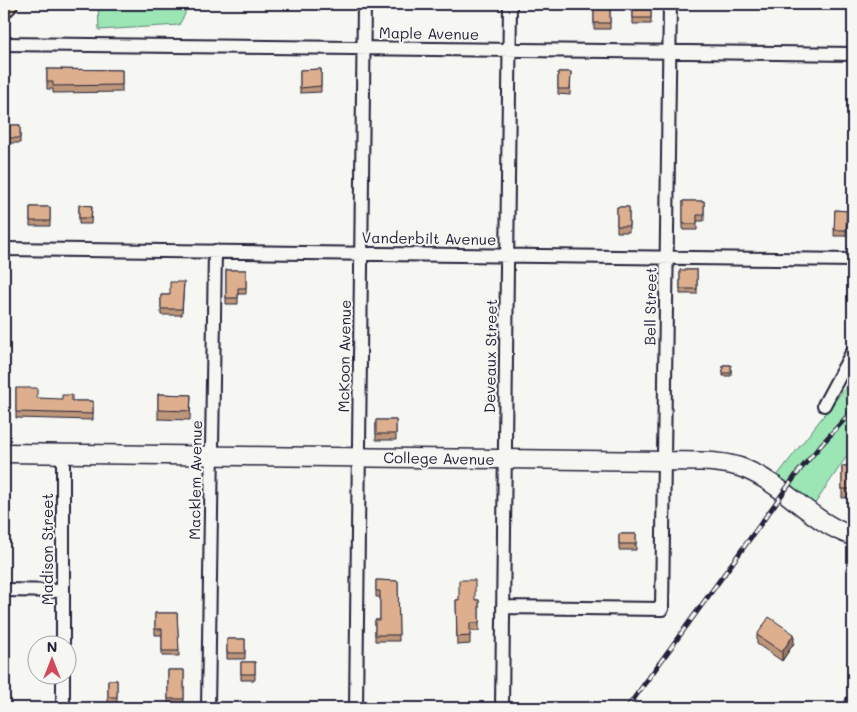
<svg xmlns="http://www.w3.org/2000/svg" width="857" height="712" font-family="Mali,sans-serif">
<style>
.green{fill:#9ce5b4;stroke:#5f8478}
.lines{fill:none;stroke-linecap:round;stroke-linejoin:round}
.minor-casing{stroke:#22223b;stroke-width:16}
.secondary-casing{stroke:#22223b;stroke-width:21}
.primary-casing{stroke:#22223b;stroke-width:24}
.minor{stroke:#f6f6f2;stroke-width:12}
.secondary{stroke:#f6f6f2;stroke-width:18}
.primary{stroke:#ffdd96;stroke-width:20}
.rail-casing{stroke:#22223b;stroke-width:5}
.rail{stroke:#f6f6f2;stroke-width:3;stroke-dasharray:9;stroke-linecap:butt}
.wall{fill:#be967a;stroke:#22223b}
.shaded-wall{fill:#9b7a63;stroke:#22223b}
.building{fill:#ddaf8e;stroke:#22223b}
.labels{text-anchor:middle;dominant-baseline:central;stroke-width:4;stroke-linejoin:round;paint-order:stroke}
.street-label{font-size:15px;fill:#22223b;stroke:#f6f6f2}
</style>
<rect width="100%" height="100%" fill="#f6f6f2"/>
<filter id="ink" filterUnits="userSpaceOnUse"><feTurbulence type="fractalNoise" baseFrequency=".02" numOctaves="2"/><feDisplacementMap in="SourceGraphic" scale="10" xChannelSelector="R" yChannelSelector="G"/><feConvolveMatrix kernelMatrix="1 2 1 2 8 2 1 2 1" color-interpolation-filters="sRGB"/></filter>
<g filter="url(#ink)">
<path class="green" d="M 98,4 L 185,4 L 185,14 L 179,25 L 99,30 Z
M 853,373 L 853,447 L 814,505 L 776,477 L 845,388 Z"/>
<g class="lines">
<g class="minor-casing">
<path id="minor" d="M 4,44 L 853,54
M 4,249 L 853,260
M 824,405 L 853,351
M 4,590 L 63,591
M 503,607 L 662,609 L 670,4
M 63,644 L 63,454
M 63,708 L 63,674
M 208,708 L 215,251
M 356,708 L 364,4
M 502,708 L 510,4
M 850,708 L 853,701"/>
</g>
<g class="secondary-casing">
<path id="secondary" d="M 4,453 L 664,461 C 690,462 720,459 745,469 C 785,485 812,523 853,536"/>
</g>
<g class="primary-casing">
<path id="primary" d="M 4,7 L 7,4"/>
</g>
<use href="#minor" class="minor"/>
<use href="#secondary" class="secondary"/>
<use href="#primary" class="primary"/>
<g class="rail-casing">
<path id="rail" d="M 627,708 L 799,471 L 821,445 L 853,410"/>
</g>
<use href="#rail" class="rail"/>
</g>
<path class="wall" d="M 594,4 L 610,4 L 610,29 L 594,29 Z
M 633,4 L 651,4 L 651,24 L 633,24 Z
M 47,69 L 122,70 L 122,92 L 53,93 L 53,89 L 47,89 Z
M 321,69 L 321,92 L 300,93 L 300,70 Z
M 558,72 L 571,72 L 570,95 L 558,94 Z
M 4,125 L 20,125 L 20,143 L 4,143 Z
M 683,201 L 704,201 L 704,221 L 697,221 L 697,230 L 683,230 Z
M 79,205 L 92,206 L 91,224 L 79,224 Z
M 30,207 L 50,207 L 50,226 L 30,226 Z
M 617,207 L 629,207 L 629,232 L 617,232 Z
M 835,210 L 847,211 L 846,236 L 834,236 Z
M 226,270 L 246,270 L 246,294 L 238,294 L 238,304 L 226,304 Z
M 680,270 L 697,270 L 697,294 L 680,294 Z
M 848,274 L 853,274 L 853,295 L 848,295 Z
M 184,282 L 182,315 L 161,315 L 161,295 L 170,295 Z
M 723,365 L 731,365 L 731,376 L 723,376 Z
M 16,388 L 37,398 L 72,401 L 93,401 L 93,420 L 16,418 Z
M 158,394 L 191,395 L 190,420 L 158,419 Z
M 376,420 L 396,420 L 396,440 L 376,440 Z
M 842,466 L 853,466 L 853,497 L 842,498 Z
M 619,534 L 636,534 L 636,550 L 619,550 Z
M 376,580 L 398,581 L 399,641 L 375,641 L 375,620 L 380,620 L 380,597 L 376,597 Z
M 456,600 L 479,600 L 479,631 L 470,631 L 470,644 L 457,645 Z
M 155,613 L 177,613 L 179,656 L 162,656 L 162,635 L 155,635 Z
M 757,635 L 794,643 L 782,661 L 757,644 Z
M 227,639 L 245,639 L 245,659 L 227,659 Z
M 241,662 L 255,662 L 255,680 L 241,680 Z
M 168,670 L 184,670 L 184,705 L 168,705 Z
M 108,680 L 117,680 L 117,703 L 108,703 Z"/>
<path class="shaded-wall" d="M 794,634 L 794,643 L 782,661 L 782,652 Z"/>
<path class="building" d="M 594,4 L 610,4 L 610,23 L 594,23 Z
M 633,4 L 651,4 L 651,18 L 633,18 Z
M 47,69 L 122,70 L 122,85 L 53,86 L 53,82 L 47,82 Z
M 321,69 L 321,86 L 300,88 L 300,70 Z
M 558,72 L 571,72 L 570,89 L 558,89 Z
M 4,125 L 20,125 L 20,138 L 4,138 Z
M 683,201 L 704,201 L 704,215 L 697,215 L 697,224 L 683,224 Z
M 79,205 L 92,206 L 91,218 L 79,218 Z
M 30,207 L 50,207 L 50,221 L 30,221 Z
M 617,207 L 629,207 L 629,226 L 617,226 Z
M 835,210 L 847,211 L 846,230 L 834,230 Z
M 226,270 L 246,270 L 246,288 L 238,288 L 238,298 L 226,298 Z
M 680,270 L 697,270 L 697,289 L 680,289 Z
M 848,274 L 853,274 L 853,290 L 848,290 Z
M 170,282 L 184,282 L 182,309 L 161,309 L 161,295 L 170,295 Z
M 723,365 L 731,365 L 731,373 L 723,373 Z
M 16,388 L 37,388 L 37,398 L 62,399 L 62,395 L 72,395 L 72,401 L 93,401 L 93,414 L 16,412 Z
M 158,394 L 191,395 L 190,411 L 158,410 Z
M 376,420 L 396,420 L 396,434 L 376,434 Z
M 842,466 L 853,466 L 853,489 L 842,489 Z
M 619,534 L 636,534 L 636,544 L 619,544 Z
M 376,580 L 398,581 L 399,635 L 375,635 L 375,620 L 380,620 L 380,591 L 376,591 Z
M 459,580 L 475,580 L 475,600 L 479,600 L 479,623 L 470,623 L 470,636 L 457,637 L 456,600 L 459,600 Z
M 155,613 L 177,613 L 179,651 L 162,651 L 162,629 L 155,629 Z
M 769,617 L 794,634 L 782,652 L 757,635 Z
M 227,639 L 245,639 L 245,653 L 227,653 Z
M 241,662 L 255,662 L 255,674 L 241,674 Z
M 168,670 L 184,670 L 184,699 L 168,699 Z
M 108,680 L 117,680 L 117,697 L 108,697 Z"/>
</g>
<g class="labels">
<g class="street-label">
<text transform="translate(429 33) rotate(1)">Maple Avenue</text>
<text transform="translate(429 238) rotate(1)">Vanderbilt Avenue</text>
<text transform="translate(650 306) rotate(-89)">Bell Street</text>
<text transform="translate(344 356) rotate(-89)">McKoon Avenue</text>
<text transform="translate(490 356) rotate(-89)">Deveaux Street</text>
<text transform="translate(439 458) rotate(1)">College Avenue</text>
<text transform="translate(195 480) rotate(-89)">Macklem Avenue</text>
<text transform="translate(47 549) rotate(-90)">Madison Street</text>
</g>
</g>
<rect width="857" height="712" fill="none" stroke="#f6f6f2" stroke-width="20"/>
<rect x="10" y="10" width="837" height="692" fill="none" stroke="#22223b" stroke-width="2" filter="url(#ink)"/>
<g transform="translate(52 660)"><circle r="24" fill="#f6f6f2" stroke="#a1a1a9"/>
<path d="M0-4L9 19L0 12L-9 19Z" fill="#d1495b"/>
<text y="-8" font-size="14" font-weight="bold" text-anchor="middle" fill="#22223b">N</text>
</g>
</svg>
